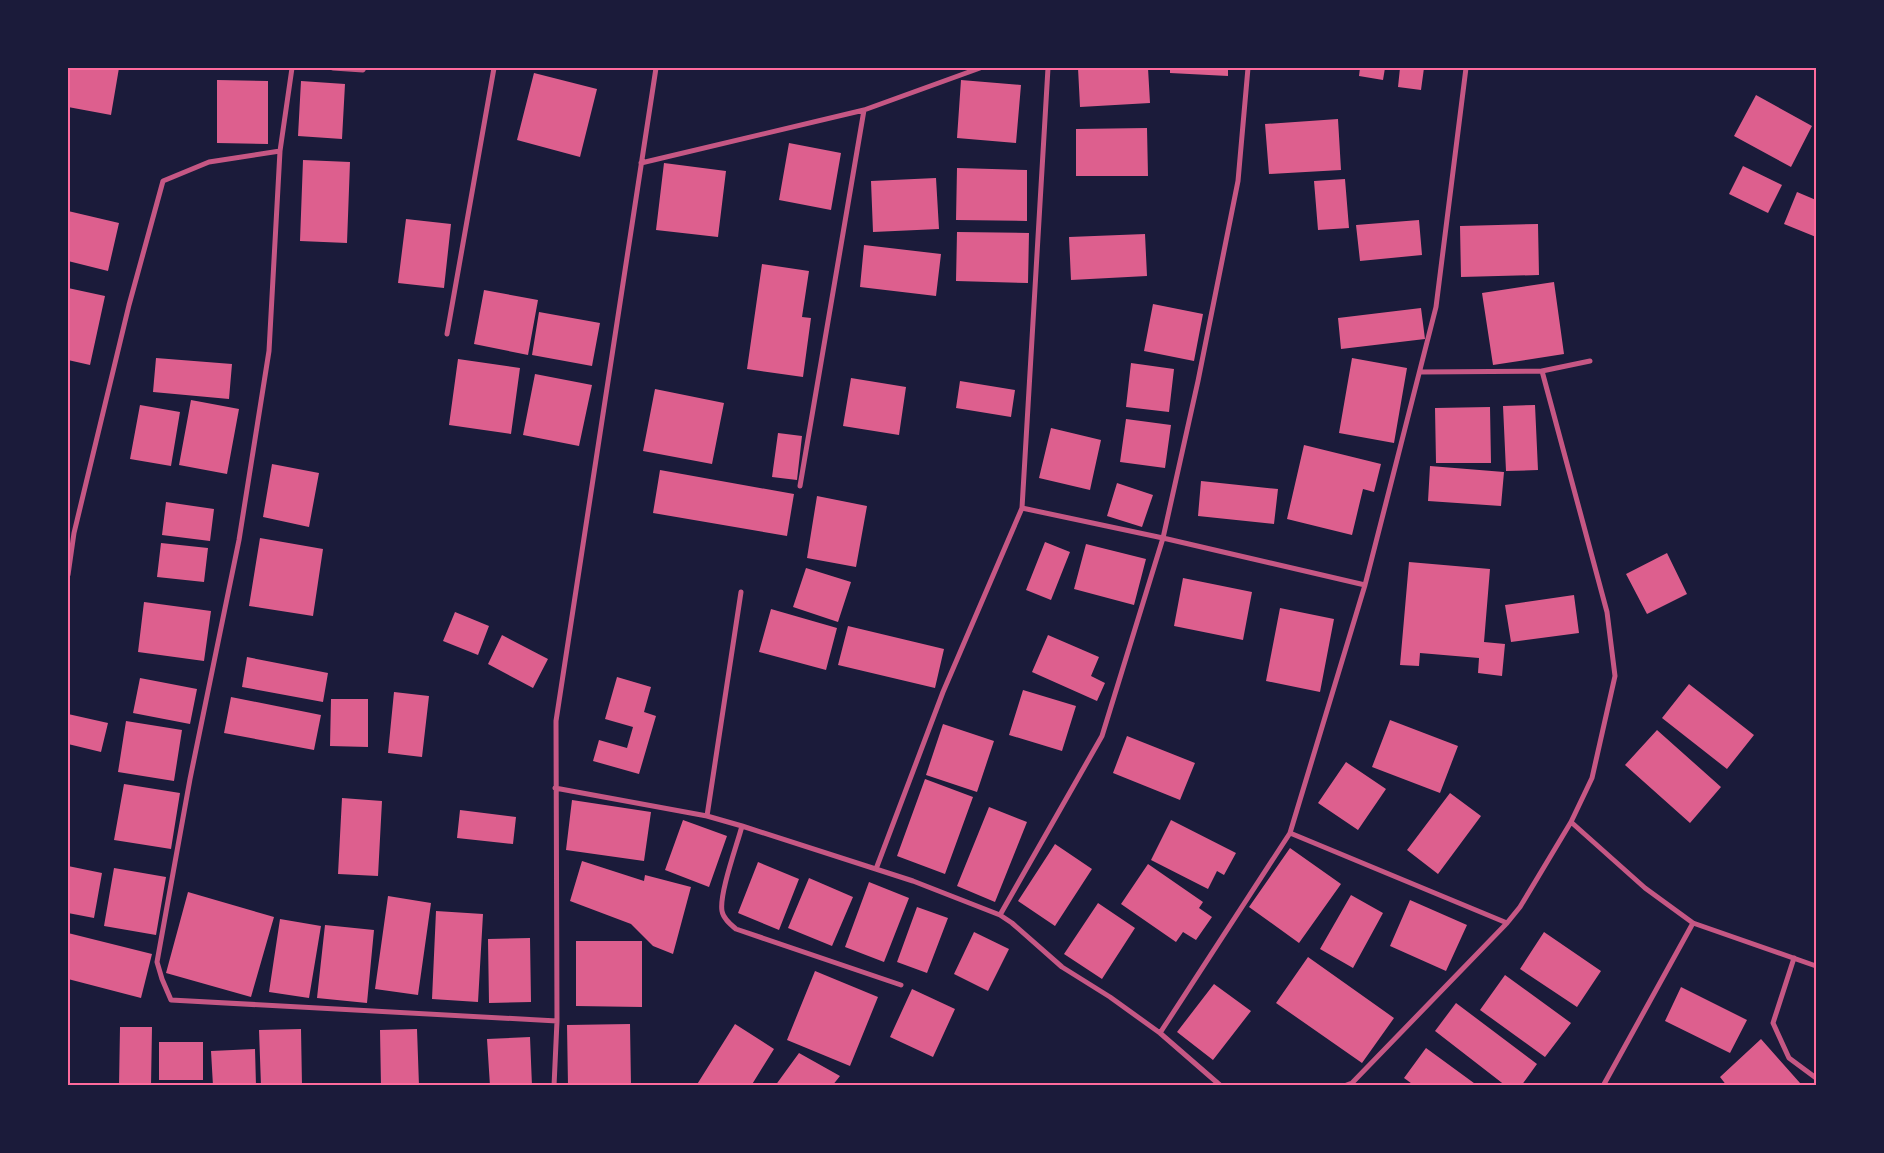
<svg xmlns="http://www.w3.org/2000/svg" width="1884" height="1153" font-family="'Sofia Sans Condensed',sans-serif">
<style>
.building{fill:#dd5f8e}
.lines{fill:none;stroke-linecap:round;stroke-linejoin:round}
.minor{stroke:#c65784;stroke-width:5}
.neatline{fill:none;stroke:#ff6b9d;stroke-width:2}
</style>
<rect width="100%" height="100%" fill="#1b1b3a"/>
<path class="building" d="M 68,68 L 119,68 L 111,115 L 68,107 Z
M 1078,68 L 1148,68 L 1150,103 L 1080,107 Z
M 1170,68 L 1228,68 L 1228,76 L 1170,73 Z
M 1360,68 L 1385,68 L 1383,80 L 1359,76 Z
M 1400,68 L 1424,68 L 1421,90 L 1398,87 Z
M 534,73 L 597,89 L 580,157 L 517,140 Z
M 217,80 L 268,81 L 268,144 L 217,143 Z
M 961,80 L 1021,85 L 1016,143 L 957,138 Z
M 301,81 L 345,84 L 342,139 L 298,136 Z
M 1756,95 L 1812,126 L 1791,167 L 1734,136 Z
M 1338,119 L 1341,170 L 1269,174 L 1265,124 Z
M 1147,128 L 1148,176 L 1076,176 L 1076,129 Z
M 789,143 L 841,153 L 831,210 L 779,200 Z
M 303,160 L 350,162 L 347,243 L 300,241 Z
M 664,163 L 726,171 L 718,237 L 656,230 Z
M 1743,166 L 1782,185 L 1768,213 L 1729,194 Z
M 957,168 L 1027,170 L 1027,221 L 956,220 Z
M 936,178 L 939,229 L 873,232 L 871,181 Z
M 1345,179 L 1349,228 L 1318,230 L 1314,181 Z
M 1797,192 L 1816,200 L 1816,237 L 1784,224 Z
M 68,211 L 119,223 L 108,271 L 68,261 Z
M 406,219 L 451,224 L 444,288 L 398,283 Z
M 1419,220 L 1422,255 L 1360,261 L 1356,225 Z
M 1538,224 L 1539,275 L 1461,277 L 1460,226 Z
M 957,232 L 1029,233 L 1028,283 L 956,281 Z
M 1145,234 L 1147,276 L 1071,280 L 1069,237 Z
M 864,245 L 941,254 L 936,296 L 860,287 Z
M 762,264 L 809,271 L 802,317 L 811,318 L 803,377 L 747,369 Z
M 1554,282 L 1564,354 L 1493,365 L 1482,293 Z
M 68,288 L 105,296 L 90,365 L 68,360 Z
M 484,290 L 538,300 L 528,355 L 474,344 Z
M 1153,304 L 1203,314 L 1194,361 L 1144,351 Z
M 1421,308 L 1425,339 L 1341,349 L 1338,318 Z
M 539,312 L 600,323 L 592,366 L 532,355 Z
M 156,358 L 232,364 L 229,399 L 153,392 Z
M 1352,358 L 1407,368 L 1394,443 L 1339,433 Z
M 458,359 L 520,368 L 511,434 L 449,425 Z
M 1131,363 L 1174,369 L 1169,412 L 1126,407 Z
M 535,374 L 592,385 L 579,446 L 523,435 Z
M 851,378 L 906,387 L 899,435 L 843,426 Z
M 960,381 L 1015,390 L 1011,417 L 956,408 Z
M 655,389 L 724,403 L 712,464 L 643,451 Z
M 191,400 L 239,409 L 227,474 L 179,465 Z
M 140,405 L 180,412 L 171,466 L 130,459 Z
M 1535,405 L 1538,470 L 1506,471 L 1503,406 Z
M 1490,407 L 1491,463 L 1436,463 L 1435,408 Z
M 1126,419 L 1171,425 L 1165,468 L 1120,462 Z
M 1051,428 L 1101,440 L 1090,490 L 1039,478 Z
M 778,433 L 802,436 L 797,480 L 772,477 Z
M 1304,445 L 1381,464 L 1374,492 L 1363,489 L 1352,535 L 1287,519 Z
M 272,464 L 319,473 L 309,527 L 263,517 Z
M 1430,466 L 1504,472 L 1501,506 L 1428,501 Z
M 660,470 L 794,494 L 787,536 L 653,513 Z
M 1201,481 L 1278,489 L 1274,524 L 1198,516 Z
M 1117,483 L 1153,495 L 1142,527 L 1107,516 Z
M 817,496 L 867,506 L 856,567 L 807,558 Z
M 166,502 L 214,509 L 210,541 L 162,535 Z
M 260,538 L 323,549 L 313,616 L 249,606 Z
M 1045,542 L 1070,552 L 1051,600 L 1026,590 Z
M 161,543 L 208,548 L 204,582 L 157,577 Z
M 1086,544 L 1146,559 L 1134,605 L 1074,589 Z
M 1667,553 L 1687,594 L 1647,614 L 1626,574 Z
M 1409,562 L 1490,569 L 1484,642 L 1505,644 L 1502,676 L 1478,673 L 1479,658 L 1420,653 L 1419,666 L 1400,665 Z
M 806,568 L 851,582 L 838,622 L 793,607 Z
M 1183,578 L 1252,592 L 1243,640 L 1174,626 Z
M 1574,595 L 1579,633 L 1511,642 L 1505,605 Z
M 144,602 L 211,611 L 204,661 L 138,652 Z
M 1280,608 L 1334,619 L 1320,692 L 1266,681 Z
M 771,609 L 837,628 L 826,670 L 759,652 Z
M 455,612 L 489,626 L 478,655 L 443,641 Z
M 848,626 L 944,649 L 935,688 L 838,665 Z
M 502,635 L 548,659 L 533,688 L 488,664 Z
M 1048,635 L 1099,657 L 1091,676 L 1105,683 L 1097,701 L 1032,672 Z
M 247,657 L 328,673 L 323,702 L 242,687 Z
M 617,677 L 651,687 L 644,712 L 656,716 L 639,774 L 593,761 L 599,740 L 627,748 L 633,727 L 605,719 Z
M 140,678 L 197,689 L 190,724 L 133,713 Z
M 1689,684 L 1754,735 L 1727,769 L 1662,718 Z
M 1023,690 L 1076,706 L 1062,751 L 1009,735 Z
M 394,692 L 429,696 L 422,757 L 388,753 Z
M 231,697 L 321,715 L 314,750 L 224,733 Z
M 331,699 L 368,699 L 368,747 L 330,746 Z
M 68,714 L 108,723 L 101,752 L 68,744 Z
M 1390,720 L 1458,746 L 1440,793 L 1372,767 Z
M 126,721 L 182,730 L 174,781 L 118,772 Z
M 943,724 L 994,741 L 977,792 L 926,775 Z
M 1657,730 L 1721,787 L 1690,823 L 1625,765 Z
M 1127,736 L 1195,763 L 1180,800 L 1113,773 Z
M 1346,762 L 1386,789 L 1358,830 L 1318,803 Z
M 925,779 L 973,797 L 945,874 L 897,856 Z
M 124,784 L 180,793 L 171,849 L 114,840 Z
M 1450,793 L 1481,816 L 1438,874 L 1407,850 Z
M 342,798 L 382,801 L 378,876 L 338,874 Z
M 572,800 L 651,812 L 644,861 L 566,850 Z
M 989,807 L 1027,822 L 995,902 L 957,886 Z
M 460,810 L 516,817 L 513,844 L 457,838 Z
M 683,820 L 727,836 L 709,887 L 665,870 Z
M 1171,820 L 1236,853 L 1224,875 L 1217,871 L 1208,889 L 1151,860 Z
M 1055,844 L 1092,869 L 1055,926 L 1018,901 Z
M 1290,848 L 1341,884 L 1299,943 L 1249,907 Z
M 582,861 L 644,881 L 645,875 L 691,887 L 673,954 L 653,946 L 631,924 L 570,901 Z
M 758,862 L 799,879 L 779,930 L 738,913 Z
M 1148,864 L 1203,902 L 1199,908 L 1212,917 L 1196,940 L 1183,932 L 1176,942 L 1121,904 Z
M 68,866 L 102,873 L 94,918 L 68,913 Z
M 114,868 L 166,877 L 156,935 L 104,926 Z
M 809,878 L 853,897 L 832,946 L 788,928 Z
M 869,882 L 909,898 L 884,962 L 845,947 Z
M 188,892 L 274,917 L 251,997 L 166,973 Z
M 1351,895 L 1383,913 L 1353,968 L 1320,949 Z
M 388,896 L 431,903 L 418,995 L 375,989 Z
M 1410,900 L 1467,925 L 1446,971 L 1390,946 Z
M 1098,903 L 1135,928 L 1102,979 L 1064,954 Z
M 917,907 L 948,918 L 927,973 L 897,962 Z
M 436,911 L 483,914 L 478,1002 L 432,999 Z
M 280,919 L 321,926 L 309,998 L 269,992 Z
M 325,925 L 374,930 L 367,1003 L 317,998 Z
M 974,932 L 1009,949 L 988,991 L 954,974 Z
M 1544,932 L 1601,971 L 1577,1007 L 1520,969 Z
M 68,933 L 152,954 L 141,998 L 68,979 Z
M 530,938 L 531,1002 L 489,1003 L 488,939 Z
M 576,941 L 642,941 L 642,1007 L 576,1006 Z
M 1308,957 L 1394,1018 L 1362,1063 L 1276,1003 Z
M 815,971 L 878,997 L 850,1066 L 787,1040 Z
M 1505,975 L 1571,1023 L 1545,1057 L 1480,1010 Z
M 1214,984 L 1251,1011 L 1213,1060 L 1177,1032 Z
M 1681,987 L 1747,1020 L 1730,1053 L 1665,1021 Z
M 912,989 L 955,1009 L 933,1057 L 890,1037 Z
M 1456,1003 L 1537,1064 L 1521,1086 L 1506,1086 L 1435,1031 Z
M 630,1024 L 631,1086 L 568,1086 L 567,1025 Z
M 735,1024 L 774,1049 L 751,1086 L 696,1086 Z
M 120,1027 L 152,1027 L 151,1086 L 119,1086 Z
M 301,1029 L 302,1086 L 261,1086 L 259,1030 Z
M 417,1029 L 419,1086 L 381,1086 L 380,1030 Z
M 530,1037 L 532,1086 L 490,1086 L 487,1039 Z
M 1761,1039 L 1800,1083 L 1798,1086 L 1727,1086 L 1720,1077 Z
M 159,1042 L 203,1042 L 203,1080 L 159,1080 Z
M 1426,1048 L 1478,1086 L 1415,1086 L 1404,1078 Z
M 255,1049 L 256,1086 L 213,1086 L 211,1051 Z
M 799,1053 L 840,1076 L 832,1086 L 775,1086 Z"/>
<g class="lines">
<path class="minor" d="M 292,68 L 280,151 L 269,351 L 239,540 L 190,779 L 157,962 L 162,979 L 171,1000 L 557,1021
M 333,68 L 363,70 L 364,68
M 641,163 L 864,110 L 980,68
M 447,334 L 494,68
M 1542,371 L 1607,612 L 1615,676 L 1592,778 L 1571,822 L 1645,888 L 1693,923 L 1816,966
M 1420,372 L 1542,371 L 1590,361
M 800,486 L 864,110
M 1022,508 L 1163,538 L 1365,585
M 68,575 L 74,533 L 129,305 L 163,181 L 209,162 L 280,151
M 555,788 L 707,816 L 742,826 L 913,881 L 1000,915 L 1012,923 L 1062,967 L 1110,997 L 1160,1033 L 1221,1086
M 707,816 L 741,592
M 742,826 C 737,845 719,894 722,911 C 723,918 730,924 736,929 L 901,985
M 1290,833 L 1507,923
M 876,869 L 943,692 L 1022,508 L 1048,68
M 1000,915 L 1102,736 L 1163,538 L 1198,381 L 1238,181 L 1248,68
M 1794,958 L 1773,1023 L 1789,1058 L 1816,1078
M 1160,1033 L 1290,833 L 1365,585 L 1436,307 L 1466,68
M 554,1086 L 557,1021 L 556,721 L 656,68
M 1344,1086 L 1352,1083 L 1507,923 L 1520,907 L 1571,822
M 1603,1086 L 1693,923"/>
</g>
<rect width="1884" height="1153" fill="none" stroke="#1b1b3a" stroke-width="138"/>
<rect x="69" y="69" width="1746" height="1015" class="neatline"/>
</svg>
